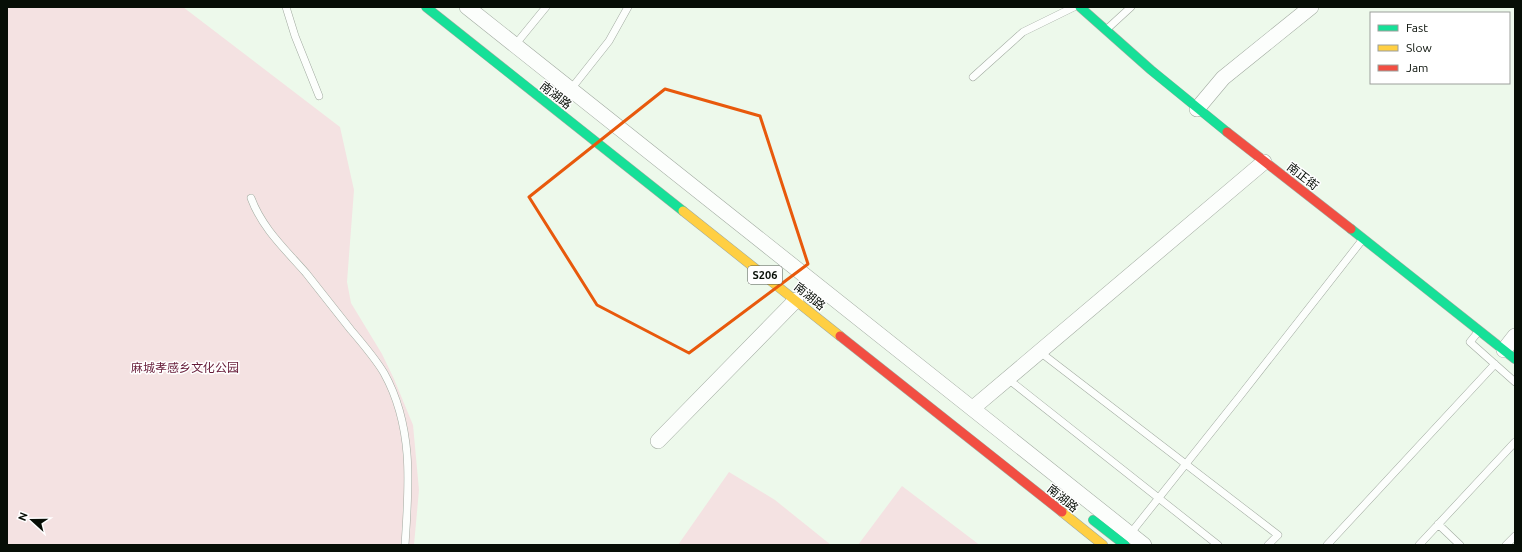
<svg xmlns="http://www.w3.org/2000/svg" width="1522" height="552" font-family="Ubuntu,'Noto Sans SC',sans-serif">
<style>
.green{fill:#f4e2e2}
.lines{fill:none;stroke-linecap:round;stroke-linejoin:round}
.lane-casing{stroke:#a1aaa0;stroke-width:8}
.street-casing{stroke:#a1aaa0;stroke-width:16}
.fast-casing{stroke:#a1aaa0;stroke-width:10}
.slow-casing{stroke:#a1aaa0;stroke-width:10}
.jam-casing{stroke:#a1aaa0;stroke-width:10}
.lane{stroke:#fcfefc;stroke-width:7}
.street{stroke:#fcfefc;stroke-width:15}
.fast{stroke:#16e098;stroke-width:9}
.slow{stroke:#ffcf43;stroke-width:9}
.jam{stroke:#f24e42;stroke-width:9}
.marked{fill:none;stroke:#e8590c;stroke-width:3;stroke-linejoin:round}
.labels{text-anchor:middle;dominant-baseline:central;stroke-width:3;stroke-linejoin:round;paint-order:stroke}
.shield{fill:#fff;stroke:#515651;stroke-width:1}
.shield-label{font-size:11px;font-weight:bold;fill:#070e06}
.street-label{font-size:12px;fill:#070e06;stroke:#fff}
.park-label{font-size:12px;fill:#651a37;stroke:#fff}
</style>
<rect width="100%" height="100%" fill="#edf9eb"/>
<path class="green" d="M 7,7 L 183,7 L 340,127 L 354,190 L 347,282 L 351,303 L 382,354 L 394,379 L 413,425 L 419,490 L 414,545 L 7,545 Z
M 729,472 L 775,500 L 831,545 L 678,545 Z
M 902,486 L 977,543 L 979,545 L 858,545 Z"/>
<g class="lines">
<g class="lane-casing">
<path id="lane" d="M 286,7 L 295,36 L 319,96
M 1107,29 L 1131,7
M 515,45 L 546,7
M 973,77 L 1023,32 L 1074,7
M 571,89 L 609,41 L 628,7
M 251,198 C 262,228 285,249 306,273 C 321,292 336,311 351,330 C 363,344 375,358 384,373 C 414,427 409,486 405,545
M 1478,332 L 1470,342 L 1515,382
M 1040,352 L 1278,535 L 1268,545
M 1008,379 L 1218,545
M 1438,524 L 1460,545
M 1130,534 L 1240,396 L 1363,239
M 1327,545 L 1495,364
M 1419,545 L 1515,442
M 1506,545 L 1515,536"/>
</g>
<g class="street-casing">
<path id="street" d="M 467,7 L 1144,545
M 1197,109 L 1223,78 L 1311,7
M 1504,350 L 1515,336
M 973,408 L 1264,162
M 658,441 L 796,300"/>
</g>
<g class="fast-casing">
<path id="fast" d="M 426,7 L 683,211
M 1080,7 L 1151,70 L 1227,132
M 1351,229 L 1515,359
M 1093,520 L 1125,545"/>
</g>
<g class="slow-casing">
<path id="slow" d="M 683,211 L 840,336
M 1062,512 L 1103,545"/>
</g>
<g class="jam-casing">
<path id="jam" d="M 1227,132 L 1351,229
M 840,336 L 1062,512"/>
</g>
<use href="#lane" class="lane"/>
<use href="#street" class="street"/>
<use href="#fast" class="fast"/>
<use href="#slow" class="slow"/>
<use href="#jam" class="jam"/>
</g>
<path class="marked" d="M 665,89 L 760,116 L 808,264 L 689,353 L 597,305 L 529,197 Z"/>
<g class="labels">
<rect class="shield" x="748" y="266" width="34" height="18" rx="3"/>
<g class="shield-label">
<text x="765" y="275">S206</text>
</g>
<g class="street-label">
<text transform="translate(556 95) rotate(38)">南湖路</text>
<text transform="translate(1303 176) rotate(38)">南正街</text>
<text transform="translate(810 296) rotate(39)">南湖路</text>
<text transform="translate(1063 498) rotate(39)">南湖路</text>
</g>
<g class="park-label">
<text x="185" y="367">麻城孝感乡文化公园</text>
</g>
</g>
<rect width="1522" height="552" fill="none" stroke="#070e06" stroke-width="16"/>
<rect x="1370" y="12" width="140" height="72" fill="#ffffff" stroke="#9c9f9b"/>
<rect x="1378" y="25" width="20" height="6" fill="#16e098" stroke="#9c9f9b"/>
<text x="1406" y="32" font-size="12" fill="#070e06">Fast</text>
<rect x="1378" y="45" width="20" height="6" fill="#ffcf43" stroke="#9c9f9b"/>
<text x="1406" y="52" font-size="12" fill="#070e06">Slow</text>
<rect x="1378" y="65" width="20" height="6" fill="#f24e42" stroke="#9c9f9b"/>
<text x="1406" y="72" font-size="12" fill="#070e06">Jam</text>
<g transform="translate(32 520) rotate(291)" stroke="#ffffff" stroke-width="3" paint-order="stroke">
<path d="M0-3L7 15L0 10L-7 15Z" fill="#070e06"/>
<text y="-6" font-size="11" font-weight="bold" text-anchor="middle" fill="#070e06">N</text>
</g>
</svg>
